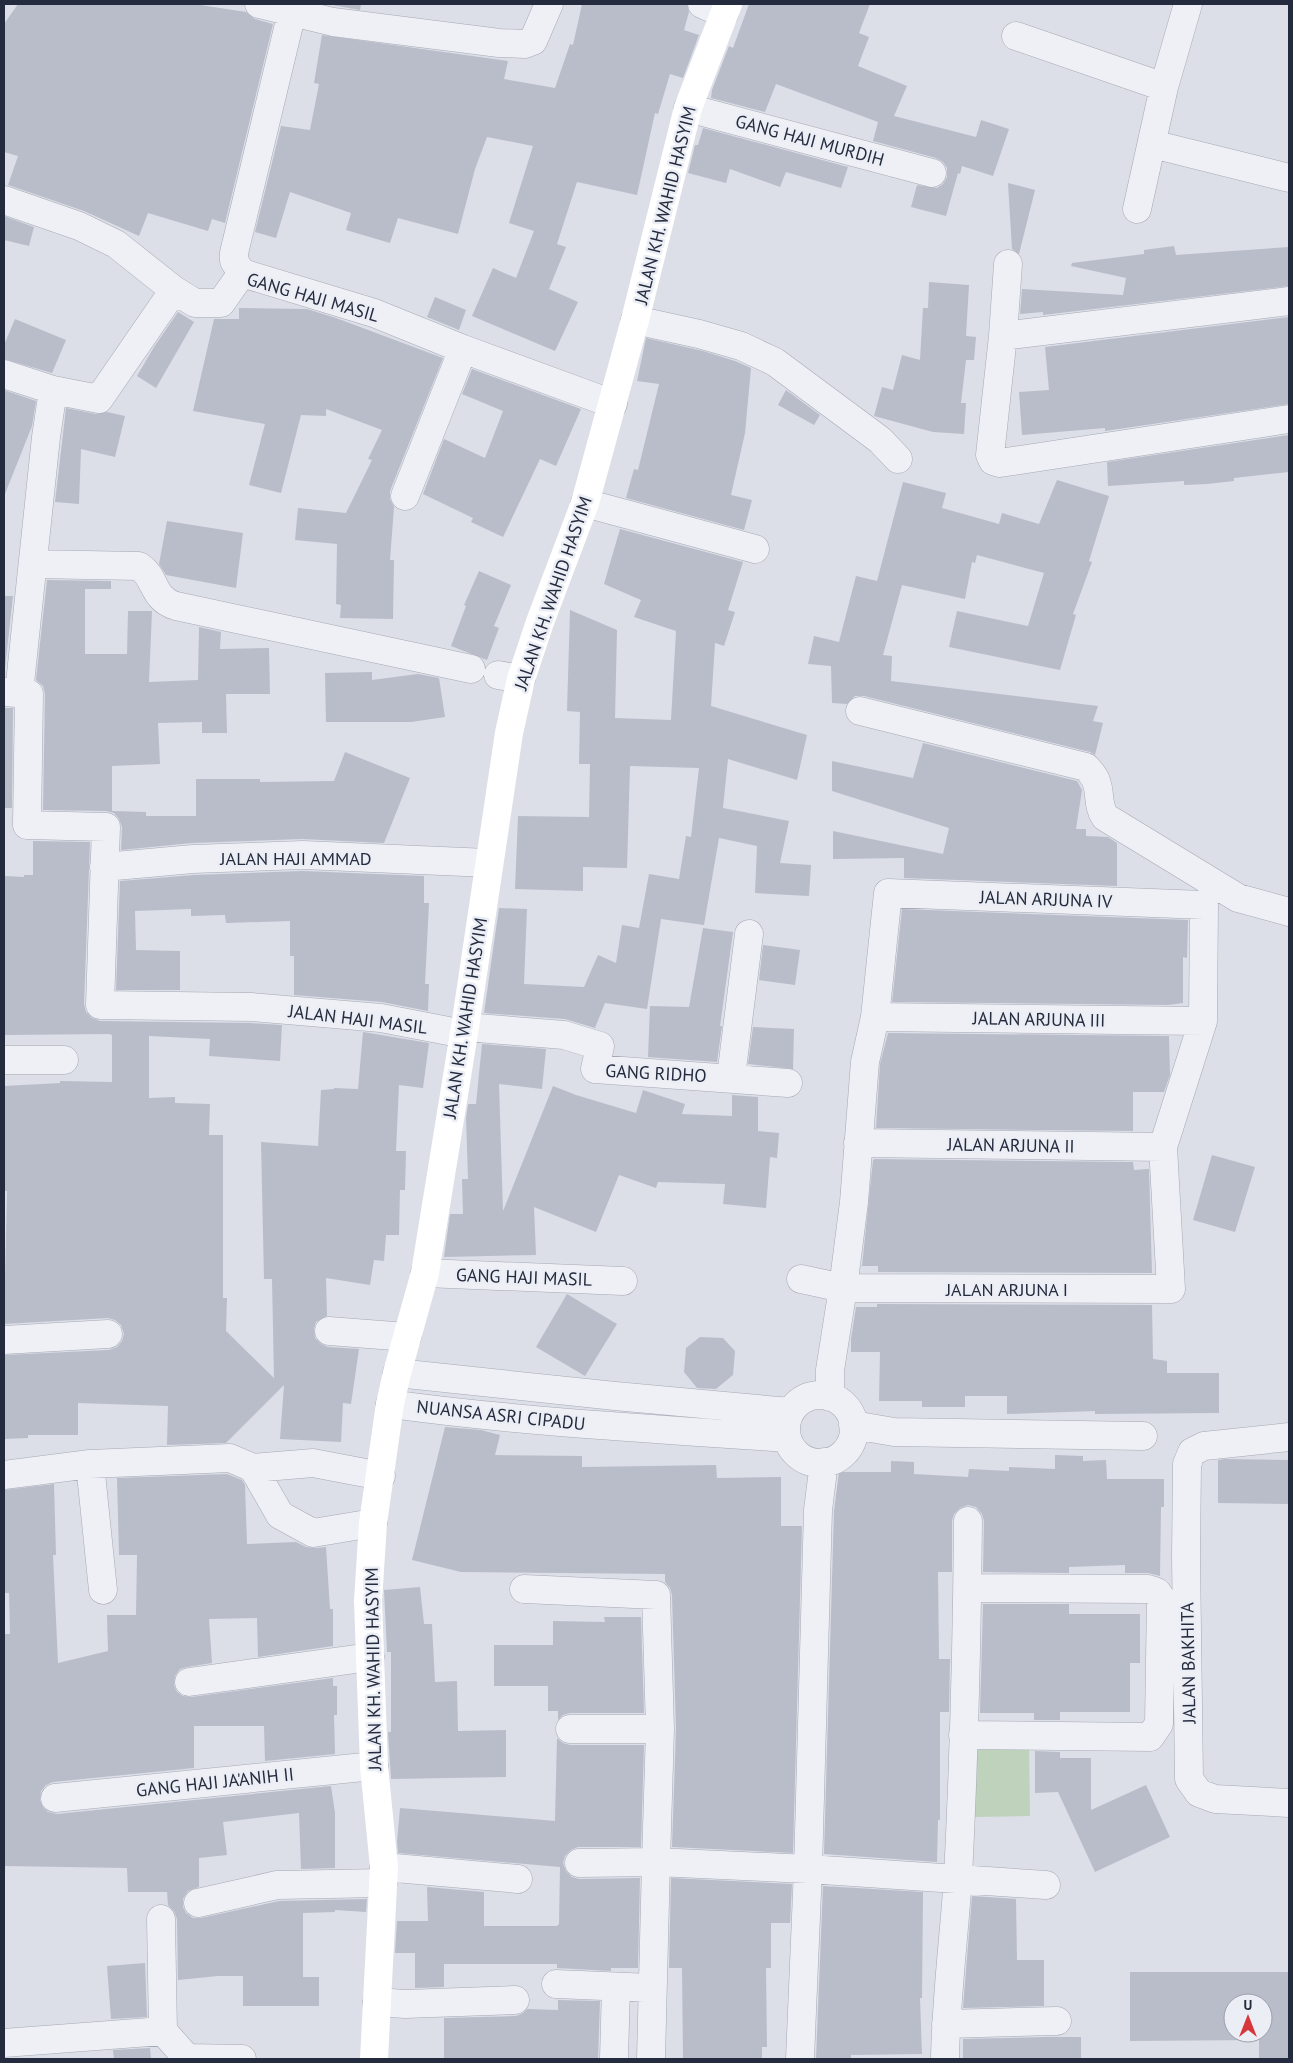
<svg xmlns="http://www.w3.org/2000/svg" width="1293" height="2063" font-family="'PT Sans',sans-serif">
<style>
.green{fill:#bfd2bc}
.building{fill:#b9bdca;fill-rule:evenodd}
.lines{fill:none;stroke-linecap:round;stroke-linejoin:round}
.street-casing{stroke:#a5a9b4;stroke-width:29}
.street{stroke:#eff0f5;stroke-width:28}
.secondary{stroke:#fff;stroke-width:28}
.labels{text-anchor:middle;dominant-baseline:central;stroke-width:5;stroke-linejoin:round;paint-order:stroke}
.street-label{font-size:18px;fill:#252b3e;stroke:#ebeef5}
</style>
<rect width="100%" height="100%" fill="#dcdfe7"/>
<path class="green" d="M 974,1743 L 1029,1743 L 1030,1816 L 975,1817 Z"/>
<path class="building" d="M 18,4 L 127,5 L 127,4 L 194,4 L 246,12 L 255,19 L 273,24 L 225,223 L 212,219 L 208,231 L 148,213 L 139,236 L 84,211 L 8,185 L 18,156 L 4,152 L 4,24 Z
M 327,4 L 361,4 L 360,10 Z
M 582,4 L 687,4 L 689,12 L 684,30 L 699,35 L 683,78 L 670,74 L 658,114 L 655,113 L 637,195 L 577,182 L 557,244 L 566,247 L 549,289 L 578,302 L 555,351 L 472,316 L 493,268 L 516,278 L 534,231 L 509,223 L 533,146 L 487,137 L 475,169 L 458,234 L 398,218 L 390,243 L 346,230 L 351,213 L 290,192 L 276,238 L 255,232 L 281,126 L 310,130 L 319,84 L 314,83 L 322,35 L 508,61 L 504,79 L 555,88 L 570,44 L 573,45 Z
M 749,4 L 870,4 L 859,33 L 869,37 L 858,66 L 907,86 L 894,116 L 976,137 L 981,120 L 1009,129 L 993,176 L 962,166 L 960,174 L 958,173 L 946,216 L 911,207 L 917,185 L 937,188 L 943,184 L 947,177 L 947,168 L 943,162 L 936,158 L 873,141 L 878,122 L 776,84 L 765,112 L 711,98 L 712,90 L 729,46 L 733,48 Z
M 703,128 L 848,167 L 841,188 L 786,172 L 780,187 L 730,169 L 726,183 L 688,173 L 695,145 L 698,145 Z
M 1008,183 L 1035,190 L 1019,254 L 1012,249 Z
M 4,216 L 34,227 L 29,246 L 4,240 Z
M 1174,246 L 1176,255 L 1289,247 L 1289,286 L 1043,315 L 1043,312 L 1020,314 L 1022,289 L 1123,295 L 1126,278 L 1071,266 L 1072,263 L 1144,254 L 1144,250 Z
M 929,282 L 969,285 L 966,336 L 976,337 L 974,360 L 966,360 L 961,403 L 966,403 L 964,434 L 933,432 L 874,416 L 882,387 L 893,390 L 902,355 L 920,360 L 923,308 L 928,308 Z
M 435,297 L 466,310 L 459,330 L 427,317 Z
M 239,308 L 307,309 L 336,318 L 443,358 L 390,491 L 390,499 L 394,507 L 390,560 L 394,560 L 393,619 L 340,618 L 341,605 L 336,604 L 337,544 L 295,540 L 298,508 L 346,513 L 372,460 L 368,459 L 382,430 L 326,409 L 326,416 L 301,415 L 281,493 L 249,485 L 265,424 L 193,411 L 214,319 L 239,319 Z
M 178,312 L 194,322 L 156,388 L 137,376 L 154,347 Z
M 1289,317 L 1289,404 L 1105,431 L 1105,428 L 1022,435 L 1019,392 L 1049,390 L 1045,347 Z
M 15,319 L 66,340 L 52,373 L 4,359 L 4,345 Z
M 646,338 L 703,351 L 735,361 L 751,368 L 745,433 L 731,495 L 752,500 L 744,530 L 626,498 L 634,469 L 638,470 L 659,384 L 637,381 Z
M 472,369 L 581,409 L 556,466 L 540,459 L 503,537 L 471,522 L 473,518 L 423,494 L 444,439 L 485,458 L 503,411 L 462,394 Z
M 4,390 L 36,401 L 32,426 L 5,494 L 4,494 Z
M 786,390 L 820,415 L 814,425 L 778,405 Z
M 66,408 L 96,414 L 107,412 L 125,416 L 115,457 L 81,449 L 79,504 L 55,502 Z
M 1289,435 L 1289,472 L 1234,478 L 1234,481 L 1207,484 L 1184,485 L 1184,481 L 1108,486 L 1107,462 Z
M 1057,480 L 1109,496 L 1089,561 L 1092,562 L 1073,614 L 1076,615 L 1060,670 L 949,647 L 957,611 L 1028,626 L 1044,573 L 977,555 L 975,563 L 972,562 L 965,599 L 902,585 L 883,655 L 892,656 L 891,681 L 1098,706 L 1093,721 L 1103,723 L 1095,755 L 1090,752 L 864,696 L 855,696 L 847,704 L 832,703 L 831,666 L 808,664 L 814,636 L 839,642 L 856,576 L 877,581 L 903,482 L 946,493 L 942,508 L 999,524 L 1002,513 L 1039,524 Z
M 167,521 L 243,533 L 236,588 L 166,575 L 159,564 Z
M 620,529 L 743,562 L 728,610 L 735,612 L 724,646 L 715,643 L 711,706 L 807,735 L 797,780 L 728,759 L 723,808 L 789,821 L 780,863 L 811,865 L 809,896 L 755,893 L 757,846 L 719,838 L 704,925 L 661,919 L 647,1009 L 605,1003 L 595,1028 L 565,1019 L 484,1013 L 499,908 L 527,909 L 524,984 L 584,987 L 598,955 L 616,963 L 622,925 L 639,928 L 649,874 L 679,879 L 686,836 L 691,837 L 699,768 L 630,766 L 627,868 L 583,867 L 583,891 L 515,889 L 518,816 L 589,817 L 590,764 L 579,764 L 580,712 L 567,711 L 570,610 L 617,630 L 615,718 L 671,720 L 676,631 L 634,617 L 641,600 L 604,584 Z
M 479,571 L 511,585 L 494,626 L 499,628 L 487,660 L 451,646 L 466,606 L 464,605 Z
M 47,580 L 111,581 L 111,589 L 85,589 L 85,654 L 127,654 L 128,611 L 152,611 L 149,682 L 198,680 L 199,627 L 221,632 L 220,649 L 269,648 L 270,694 L 226,694 L 227,733 L 202,733 L 202,722 L 158,723 L 160,764 L 112,766 L 112,811 L 146,812 L 146,816 L 196,816 L 196,779 L 260,779 L 260,782 L 334,781 L 345,752 L 410,778 L 384,843 L 302,839 L 192,843 L 121,850 L 122,827 L 119,819 L 114,813 L 106,811 L 43,810 L 45,694 L 43,686 L 36,680 Z
M 4,596 L 13,596 L 4,677 Z
M 372,672 L 372,680 L 418,674 L 439,678 L 445,717 L 411,722 L 326,722 L 325,673 Z
M 4,708 L 13,708 L 12,808 L 4,808 Z
M 923,743 L 1077,781 L 1082,790 L 1076,829 L 1086,829 L 1086,836 L 1108,837 L 1117,843 L 1117,886 L 904,878 L 904,858 L 833,859 L 833,831 L 943,854 L 949,828 L 832,791 L 832,761 L 913,778 Z
M 33,841 L 90,842 L 84,1004 L 86,1012 L 92,1018 L 100,1021 L 250,1023 L 282,1025 L 280,1061 L 209,1056 L 210,1039 L 149,1036 L 149,1098 L 175,1097 L 175,1103 L 210,1104 L 209,1135 L 223,1135 L 223,1298 L 227,1298 L 226,1331 L 274,1378 L 272,1279 L 264,1279 L 261,1142 L 318,1146 L 321,1090 L 334,1089 L 334,1088 L 358,1089 L 363,1032 L 429,1043 L 423,1088 L 399,1085 L 396,1151 L 406,1151 L 405,1190 L 400,1190 L 399,1235 L 386,1235 L 384,1261 L 374,1260 L 370,1285 L 326,1278 L 327,1316 L 316,1322 L 314,1329 L 315,1338 L 321,1344 L 328,1347 L 359,1349 L 351,1404 L 343,1403 L 341,1442 L 280,1439 L 284,1385 L 226,1443 L 167,1445 L 168,1406 L 78,1403 L 78,1435 L 28,1435 L 28,1438 L 4,1439 L 4,1355 L 109,1350 L 117,1347 L 122,1341 L 124,1334 L 121,1325 L 115,1320 L 108,1318 L 4,1324 L 7,1191 L 4,1191 L 4,1086 L 60,1083 L 60,1081 L 112,1082 L 112,1035 L 109,1034 L 4,1035 L 4,876 L 24,877 L 24,875 L 33,875 Z
M 303,871 L 424,876 L 424,903 L 429,903 L 425,984 L 429,984 L 428,1011 L 382,1002 L 294,995 L 294,956 L 290,956 L 290,921 L 226,923 L 225,915 L 191,916 L 191,909 L 135,911 L 136,950 L 180,951 L 180,990 L 116,990 L 120,881 L 194,875 Z
M 902,909 L 1188,920 L 1187,958 L 1183,957 L 1183,1003 L 1168,1005 L 892,1002 Z
M 703,928 L 733,932 L 720,1026 L 722,1026 L 717,1062 L 648,1057 L 650,1006 L 689,1007 Z
M 763,945 L 800,950 L 795,985 L 759,980 Z
M 753,1027 L 794,1029 L 793,1069 L 748,1064 Z
M 888,1033 L 1169,1036 L 1170,1075 L 1164,1092 L 1133,1092 L 1133,1131 L 876,1128 L 880,1064 Z
M 482,1044 L 546,1049 L 542,1089 L 499,1084 L 503,1211 L 553,1086 L 576,1095 L 636,1113 L 643,1090 L 685,1104 L 682,1114 L 732,1116 L 732,1095 L 758,1097 L 758,1131 L 779,1133 L 777,1158 L 770,1157 L 766,1208 L 723,1204 L 725,1184 L 658,1182 L 656,1188 L 619,1175 L 596,1232 L 534,1207 L 536,1255 L 444,1257 L 450,1214 L 463,1214 L 462,1179 L 468,1179 L 466,1118 L 468,1104 L 476,1104 Z
M 1212,1155 L 1255,1167 L 1235,1232 L 1193,1220 Z
M 875,1159 L 1133,1162 L 1134,1170 L 1149,1169 L 1152,1273 L 878,1272 L 878,1266 L 862,1266 L 873,1160 Z
M 567,1294 L 617,1324 L 585,1376 L 536,1347 Z
M 877,1304 L 1152,1305 L 1153,1359 L 1167,1361 L 1167,1373 L 1219,1373 L 1219,1413 L 1095,1414 L 1095,1411 L 1007,1414 L 1007,1396 L 965,1396 L 965,1407 L 922,1407 L 922,1401 L 879,1401 L 880,1352 L 851,1352 L 851,1339 L 856,1307 L 877,1307 Z
M 700,1337 L 723,1338 L 735,1351 L 733,1375 L 716,1389 L 697,1388 L 684,1372 L 686,1348 Z
M 445,1427 L 481,1430 L 500,1435 L 495,1455 L 582,1456 L 582,1467 L 716,1465 L 717,1478 L 781,1477 L 781,1526 L 802,1526 L 793,1853 L 672,1847 L 676,1729 L 672,1595 L 670,1588 L 665,1582 L 665,1574 L 461,1572 L 412,1560 Z
M 1055,1455 L 1083,1456 L 1083,1461 L 1106,1460 L 1107,1479 L 1164,1479 L 1164,1507 L 1161,1507 L 1160,1576 L 1148,1573 L 1125,1573 L 1125,1565 L 1069,1567 L 1069,1573 L 983,1572 L 984,1521 L 982,1514 L 976,1507 L 968,1505 L 960,1508 L 954,1514 L 952,1521 L 952,1572 L 938,1572 L 939,1659 L 950,1659 L 949,1712 L 940,1712 L 940,1820 L 938,1820 L 937,1862 L 824,1854 L 834,1511 L 839,1472 L 891,1472 L 891,1461 L 914,1462 L 914,1474 L 968,1477 L 969,1469 L 1009,1471 L 1009,1467 L 1055,1469 Z
M 1225,1459 L 1289,1460 L 1289,1504 L 1218,1503 L 1218,1460 Z
M 227,1474 L 242,1480 L 245,1485 L 247,1544 L 296,1542 L 306,1547 L 316,1548 L 326,1547 L 330,1609 L 333,1609 L 333,1646 L 258,1657 L 257,1618 L 209,1619 L 212,1663 L 187,1667 L 180,1669 L 175,1676 L 174,1685 L 177,1692 L 183,1696 L 191,1697 L 333,1678 L 333,1686 L 337,1686 L 337,1715 L 334,1715 L 335,1754 L 265,1761 L 264,1726 L 194,1726 L 194,1768 L 53,1782 L 46,1785 L 41,1791 L 40,1800 L 43,1807 L 48,1812 L 57,1814 L 331,1786 L 335,1813 L 335,1868 L 301,1869 L 299,1813 L 223,1822 L 227,1855 L 199,1858 L 199,1887 L 188,1891 L 183,1899 L 183,1907 L 186,1913 L 193,1918 L 201,1918 L 279,1901 L 367,1899 L 366,1912 L 335,1910 L 335,1912 L 303,1913 L 303,1977 L 319,1977 L 319,2006 L 243,2006 L 243,1976 L 218,1976 L 178,1980 L 177,1919 L 174,1911 L 168,1905 L 167,1892 L 128,1892 L 127,1868 L 4,1866 L 4,1634 L 10,1634 L 9,1593 L 5,1593 L 4,1490 L 54,1484 L 56,1555 L 53,1555 L 58,1663 L 108,1651 L 107,1615 L 136,1615 L 137,1555 L 119,1555 L 117,1478 Z
M 420,1587 L 424,1624 L 432,1624 L 435,1682 L 457,1681 L 458,1731 L 506,1730 L 506,1777 L 391,1779 L 388,1732 L 391,1732 L 391,1652 L 387,1652 L 384,1590 Z
M 983,1604 L 1069,1604 L 1069,1614 L 1140,1614 L 1140,1663 L 1130,1663 L 1130,1712 L 1060,1712 L 1060,1720 L 1034,1720 L 1034,1713 L 980,1713 Z
M 604,1617 L 641,1617 L 644,1713 L 570,1713 L 563,1715 L 558,1720 L 558,1711 L 548,1711 L 548,1686 L 494,1686 L 494,1645 L 553,1645 L 553,1621 L 605,1622 Z
M 557,1738 L 563,1743 L 570,1745 L 644,1745 L 641,1847 L 578,1847 L 571,1850 L 565,1856 L 563,1863 L 566,1871 L 572,1877 L 579,1879 L 640,1878 L 638,1968 L 611,1968 L 611,1971 L 557,1968 L 557,1964 L 444,1964 L 444,1987 L 415,1988 L 415,1953 L 395,1953 L 397,1921 L 428,1921 L 427,1887 L 484,1892 L 484,1926 L 557,1926 L 559,1924 L 560,1867 L 398,1853 L 397,1842 L 400,1808 L 555,1821 Z
M 1035,1751 L 1060,1752 L 1060,1758 L 1091,1758 L 1091,1810 L 1146,1785 L 1170,1837 L 1095,1872 L 1058,1792 L 1035,1793 Z
M 671,1878 L 792,1884 L 790,1923 L 771,1923 L 771,1968 L 766,1968 L 767,2047 L 762,2047 L 762,2059 L 683,2059 L 682,1968 L 669,1968 Z
M 823,1886 L 923,1892 L 922,1998 L 920,1998 L 922,2054 L 851,2055 L 851,2059 L 816,2059 Z
M 972,1896 L 1016,1899 L 1017,1960 L 1044,1960 L 1044,2006 L 963,2008 Z
M 145,1963 L 147,2017 L 111,2019 L 107,1966 Z
M 1130,1972 L 1289,1972 L 1289,2059 L 1259,2059 L 1259,2040 L 1130,2041 ZM 1233,2003 L 1263,2003 L 1263,2033 L 1233,2033 Z
M 558,2000 L 600,2001 L 598,2059 L 444,2059 L 444,2018 L 516,2016 L 523,2013 L 527,2009 L 558,2010 Z
M 1045,2037 L 1081,2037 L 1081,2059 L 963,2059 L 963,2039 Z
M 150,2048 L 151,2059 L 114,2059 L 113,2050 Z"/>
<g class="lines">
<g class="street-casing">
<path id="street" d="M 259,4 L 333,22 L 499,43 L 525,44 L 533,41 L 549,4
M 702,4 L 724,14
M 1016,36 L 1164,87
M 688,108 L 932,173
M 1152,144 L 1289,178
M 4,200 L 79,226 L 116,244 L 174,290
M 1137,209 L 1164,87 L 1188,4
M 1008,264 L 1003,336 L 990,455 L 993,461 L 1000,463 L 1289,419
M 242,273 L 374,313 L 463,349 L 613,404
M 242,273 L 234,261 L 234,253 L 292,12
M 635,320 L 699,334 L 741,346 L 775,362 L 880,440 L 898,459
M 1003,336 L 1289,301
M 4,374 L 53,390 L 99,399 L 174,290 L 195,303 L 221,303 L 242,273
M 405,496 L 463,349
M 585,503 L 755,549
M 33,564 L 139,566 C 157,578 151,598 176,606 L 471,669
M 498,675 L 521,679
M 4,692 L 29,694 L 27,825 L 106,827 L 100,1005 L 251,1007 L 381,1018 L 464,1034
M 19,693 L 46,437 L 53,390
M 860,711 L 1086,767 C 1089,771 1094,775 1096,781 C 1101,793 1097,805 1105,817 L 1238,898 L 1289,912
M 104,867 L 193,859 L 303,855 L 488,863
M 875,1017 L 1203,1021
M 465,1027 L 564,1035 L 600,1046 L 595,1069 L 788,1083
M 4,1060 L 64,1060
M 731,1077 L 749,934
M 858,1143 L 1163,1147
M 425,1273 L 623,1281
M 801,1279 L 843,1288 L 1171,1289 L 1163,1147 L 1203,1021 L 1204,905 L 888,893 L 875,1017 L 865,1062 L 854,1202 L 843,1288 L 830,1370 L 830,1397
M 329,1331 L 407,1337
M 4,1340 L 108,1334
M 397,1373 L 615,1396 L 790,1412
M786 1429a34 34 0 1 1 68 0a34 34 0 1 1-68 0Z
M 390,1404 C 522,1422 655,1429 787,1438
M 853,1425 L 894,1432 L 1143,1436
M 1289,1437 L 1204,1446 L 1192,1452 L 1187,1464 L 1186,1557 L 1189,1779 L 1199,1793 L 1215,1799 L 1289,1803
M 90,1464 L 103,1590
M 253,1468 L 280,1515 L 313,1533 L 373,1523
M 4,1475 L 90,1464 L 230,1458 L 253,1468 L 313,1463 L 381,1476
M 524,1589 L 656,1595 L 660,1729 L 656,1862 L 579,1863
M 189,1682 L 370,1657
M 570,1729 L 660,1729
M 963,1735 L 1150,1737 L 1159,1724 L 1161,1598 L 1157,1592 L 1148,1589 L 968,1588
M 55,1798 L 374,1766
M 384,1867 L 518,1879
M 198,1903 L 277,1885 L 383,1883
M 161,1919 L 163,2031
M 556,1984 L 651,1988
M 377,2002 L 405,2004 L 515,2000
M 946,2024 L 1057,2021
M 4,2043 L 163,2031 L 187,2058 L 242,2059
M 614,2059 L 616,1987
M 651,2059 L 656,1862 L 808,1869 L 1046,1885
M 800,2059 L 808,1869 L 818,1510 L 824,1462
M 945,2059 C 946,1998 954,1938 958,1877 C 964,1759 967,1639 968,1521"/>
</g>
<use href="#street" class="street"/>
<path class="secondary" d="M 374,2059 L 384,1867 L 374,1766 L 368,1601 L 373,1523 L 390,1404 L 397,1373 L 425,1273 L 465,1027 L 509,733 L 521,679 L 540,622 L 585,503 L 635,320 L 688,108 L 728,4"/>
</g>
<g class="labels">
<g class="street-label">
<text transform="translate(810 140) rotate(15)">GANG HAJI MURDIH</text>
<text transform="translate(665 205) rotate(-76)">JALAN KH. WAHID HASYIM</text>
<text transform="translate(313 297) rotate(16)">GANG HAJI MASIL</text>
<text transform="translate(553 593) rotate(-71)">JALAN KH. WAHID HASYIM</text>
<text x="296" y="858">JALAN HAJI AMMAD</text>
<text transform="translate(1046 899) rotate(2)">JALAN ARJUNA IV</text>
<text transform="translate(465 1018) rotate(-81)">JALAN KH. WAHID HASYIM</text>
<text transform="translate(358 1019) rotate(7)">JALAN HAJI MASIL</text>
<text transform="translate(1039 1019) rotate(1)">JALAN ARJUNA III</text>
<text transform="translate(656 1073) rotate(3)">GANG RIDHO</text>
<text transform="translate(1011 1145) rotate(1)">JALAN ARJUNA II</text>
<text transform="translate(524 1277) rotate(2)">GANG HAJI MASIL</text>
<text x="1007" y="1289">JALAN ARJUNA I</text>
<text transform="translate(501 1415) rotate(6)">NUANSA ASRI CIPADU</text>
<text transform="translate(1188 1663) rotate(-91)">JALAN BAKHITA</text>
<text transform="translate(373 1669) rotate(-91)">JALAN KH. WAHID HASYIM</text>
<text transform="translate(215 1782) rotate(-6)">GANG HAJI JA'ANIH II</text>
</g>
</g>
<rect width="1293" height="2063" fill="none" stroke="#252b3e" stroke-width="10"/>
<g transform="translate(1248 2018)"><circle r="24" fill="#ebeef5" stroke="#9ca0ac"/>
<path d="M0-4L9 19L0 12L-9 19Z" fill="#d7363a"/>
<text y="-8" font-size="14" font-weight="bold" text-anchor="middle" fill="#252b3e">U</text>
</g>
</svg>
